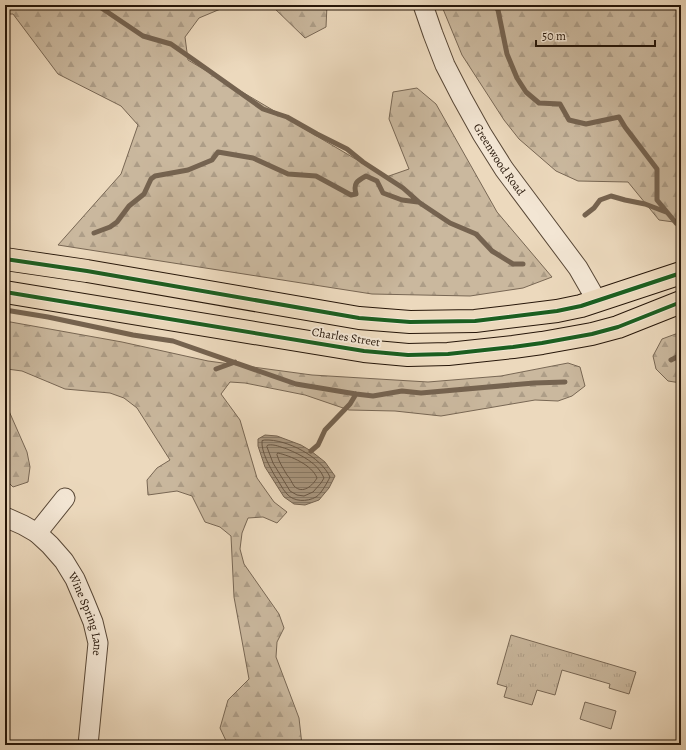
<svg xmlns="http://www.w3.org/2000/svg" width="686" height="750" font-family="Alegreya,serif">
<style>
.grass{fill:url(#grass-tufts);stroke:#786754}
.forest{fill:url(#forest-firs);stroke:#786754}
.pitch{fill:#cab89e;stroke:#786754}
.water{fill:url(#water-rules);stroke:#756350}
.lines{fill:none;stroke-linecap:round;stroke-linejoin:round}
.shore{stroke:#685644;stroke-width:1}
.stream{stroke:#756350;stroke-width:5}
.minor-casing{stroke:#584736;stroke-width:21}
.major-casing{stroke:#261609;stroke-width:24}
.minor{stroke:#f3e6d4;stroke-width:19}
.major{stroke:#ecd9bd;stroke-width:22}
.cycleway-casing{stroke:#f3e6d4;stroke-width:6}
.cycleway{stroke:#1b5e20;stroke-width:4}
.labels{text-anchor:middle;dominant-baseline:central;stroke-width:4;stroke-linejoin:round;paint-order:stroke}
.street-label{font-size:12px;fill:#261609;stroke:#f3e6d4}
</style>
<defs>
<pattern id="grass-tufts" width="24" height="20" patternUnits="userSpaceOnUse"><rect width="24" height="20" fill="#cab89e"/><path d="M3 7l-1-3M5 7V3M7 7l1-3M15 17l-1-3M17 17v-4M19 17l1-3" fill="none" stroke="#ad9d87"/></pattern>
<pattern id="forest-firs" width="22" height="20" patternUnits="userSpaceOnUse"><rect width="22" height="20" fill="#cab89e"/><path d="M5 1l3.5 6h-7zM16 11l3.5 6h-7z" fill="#ad9d87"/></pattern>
<pattern id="water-rules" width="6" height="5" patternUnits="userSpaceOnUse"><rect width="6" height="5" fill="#a99780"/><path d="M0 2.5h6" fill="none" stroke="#897a67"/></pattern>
</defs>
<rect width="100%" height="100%" fill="#ecd9bd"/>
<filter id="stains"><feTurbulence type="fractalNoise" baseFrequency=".005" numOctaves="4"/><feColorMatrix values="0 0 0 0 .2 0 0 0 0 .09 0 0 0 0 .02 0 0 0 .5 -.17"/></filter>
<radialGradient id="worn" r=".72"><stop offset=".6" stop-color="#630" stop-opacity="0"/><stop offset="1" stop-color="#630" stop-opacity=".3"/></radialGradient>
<path class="grass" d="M 511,635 L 636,672 L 629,694 L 609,688 L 610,684 L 562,670 L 555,695 L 537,690 L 532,705 L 504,697 L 507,687 L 497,684 Z"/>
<path class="forest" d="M 5,5 L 230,5 L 199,18 L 185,37 L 188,60 L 386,177 L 409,169 L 389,119 L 393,92 L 417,88 L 436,104 L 497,212 L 552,277 L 523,288 L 470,296 L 372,294 L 58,245 L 121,174 L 138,125 L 121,106 L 58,74 L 13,14 L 5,14 Z
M 271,5 L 327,5 L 326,27 L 305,38 Z
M 442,5 L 681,5 L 681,223 L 659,220 L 628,182 L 578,181 L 556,171 L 519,139 L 504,120 L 462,55 L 443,9 Z
M 5,321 L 122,342 L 208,361 L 312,375 L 428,382 L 501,376 L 568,363 L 580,367 L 585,386 L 572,396 L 558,401 L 535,400 L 441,416 L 395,411 L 349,410 L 305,395 L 245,383 L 230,382 L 221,394 L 240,420 L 257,478 L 274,502 L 287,512 L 277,523 L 263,517 L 248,518 L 242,533 L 240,549 L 244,564 L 279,614 L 284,628 L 277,642 L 276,657 L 299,718 L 302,745 L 228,745 L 220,728 L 228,700 L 249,679 L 234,597 L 231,536 L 220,527 L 205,522 L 192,496 L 177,491 L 148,495 L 147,480 L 157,468 L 170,460 L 137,408 L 124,398 L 110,393 L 65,389 L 22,371 L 7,369 L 5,376 Z
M 681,332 L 681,383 L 668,381 L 656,369 L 653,356 L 662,339 Z
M 5,402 L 27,452 L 30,467 L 28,482 L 13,487 L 5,479 Z"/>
<path class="pitch" d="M 585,702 L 616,711 L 611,729 L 580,719 Z"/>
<path class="water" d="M 265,435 L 277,436 L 301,445 L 311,451 L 325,462 L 335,476 L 329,488 L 319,500 L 305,505 L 294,504 L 284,497 L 265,467 L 258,446 L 258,439 Z"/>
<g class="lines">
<path class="shore" d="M 265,440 C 287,439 321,457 330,477 C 327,483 321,494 316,497 C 307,502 294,502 287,494 C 282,489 279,481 275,476 C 270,467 261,452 262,441 Z
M 268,445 C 275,444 280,447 287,449 C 301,455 318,463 324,478 L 321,483 L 313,492 L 304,496 L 297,495 L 290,491 L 273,463 L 267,447 Z
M 278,453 C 291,456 312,465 317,478 C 313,485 303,495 294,486 C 292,483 290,478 287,475 C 283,468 279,462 277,455 Z"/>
<path class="stream" d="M 97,5 L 143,36 L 171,44 L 194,60 L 263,109 L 287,117 L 317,134 L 347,149 L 363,162 L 403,188 L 420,203 L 450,223 L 476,234 L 492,251 L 513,264 L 523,264
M 494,5 L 498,10 L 507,54 L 517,78 L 526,92 L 539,103 L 560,104 L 569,120 L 586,124 L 619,117 L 625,127 L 657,169 L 657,200 L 676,223 L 681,226
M 585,215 L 594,208 L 600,200 L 611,196 L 625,200 L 645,204 L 666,212
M 94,233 L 110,227 L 117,222 L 129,206 L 144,194 L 151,179 L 155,176 L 188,170 L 212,160 L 218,152 L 253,158 L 288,174 L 316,176 L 351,195 L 356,194 C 353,183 357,181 366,176 L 377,181 L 383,193 L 402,200 L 418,202
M 5,310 L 48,317 L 133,335 L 173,341 L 296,384 L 356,394 L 373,396 L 402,391 L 421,393 L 534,383 L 565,382
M 671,360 L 681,355
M 216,369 L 235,362
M 311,451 L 318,445 L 325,430 L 350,404 L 356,394"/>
<g class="minor-casing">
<g id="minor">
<path id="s1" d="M 423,5 L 433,34 L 445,65 L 462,98 L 482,134 L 504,169 L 578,268 L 597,301"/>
<path id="s2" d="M 5,517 L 23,525 L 37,533 L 50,545 L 64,561 L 75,579 L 84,600 L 93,622 L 98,643 L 88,745"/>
<path d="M 37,533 L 65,498"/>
</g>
</g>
<g class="major-casing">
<path id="major" d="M 5,259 L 87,271 L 359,318 L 410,322 L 475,321 L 557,311 L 581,306 L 681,273
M 5,292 L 364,351 L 408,355 L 448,354 L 513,347 L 542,343 L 592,334 L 618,327 L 681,302"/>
</g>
<use href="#minor" class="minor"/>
<use href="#major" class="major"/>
<g class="cycleway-casing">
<path id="cycleway" d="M 5,259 L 87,271 L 359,318 L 410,322 L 475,321 L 557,311 L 581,306 L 681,273
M 5,292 L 364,351 L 408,355 L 448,354 L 513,347 L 542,343 L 592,334 L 618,327 L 681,302"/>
</g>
<use href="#cycleway" class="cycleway"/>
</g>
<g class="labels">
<g class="street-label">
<text stroke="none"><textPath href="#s1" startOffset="173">Greenwood Road</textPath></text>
<text transform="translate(346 337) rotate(9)">Charles Street</text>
<text stroke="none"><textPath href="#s2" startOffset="133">Wine Spring Lane</textPath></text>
</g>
</g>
<rect width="686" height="750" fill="none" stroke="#ecd9bd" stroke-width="20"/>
<rect x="6" y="6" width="674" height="738" fill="none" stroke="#261609" stroke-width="2"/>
<rect x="10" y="10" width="666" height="730" fill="none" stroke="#261609"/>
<path d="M536 40v6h119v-6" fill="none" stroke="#261609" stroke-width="2"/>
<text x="542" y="40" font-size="12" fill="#261609" stroke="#f3e6d4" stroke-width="3" paint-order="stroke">50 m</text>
<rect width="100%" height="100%" filter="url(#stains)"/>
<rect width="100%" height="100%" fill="url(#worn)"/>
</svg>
